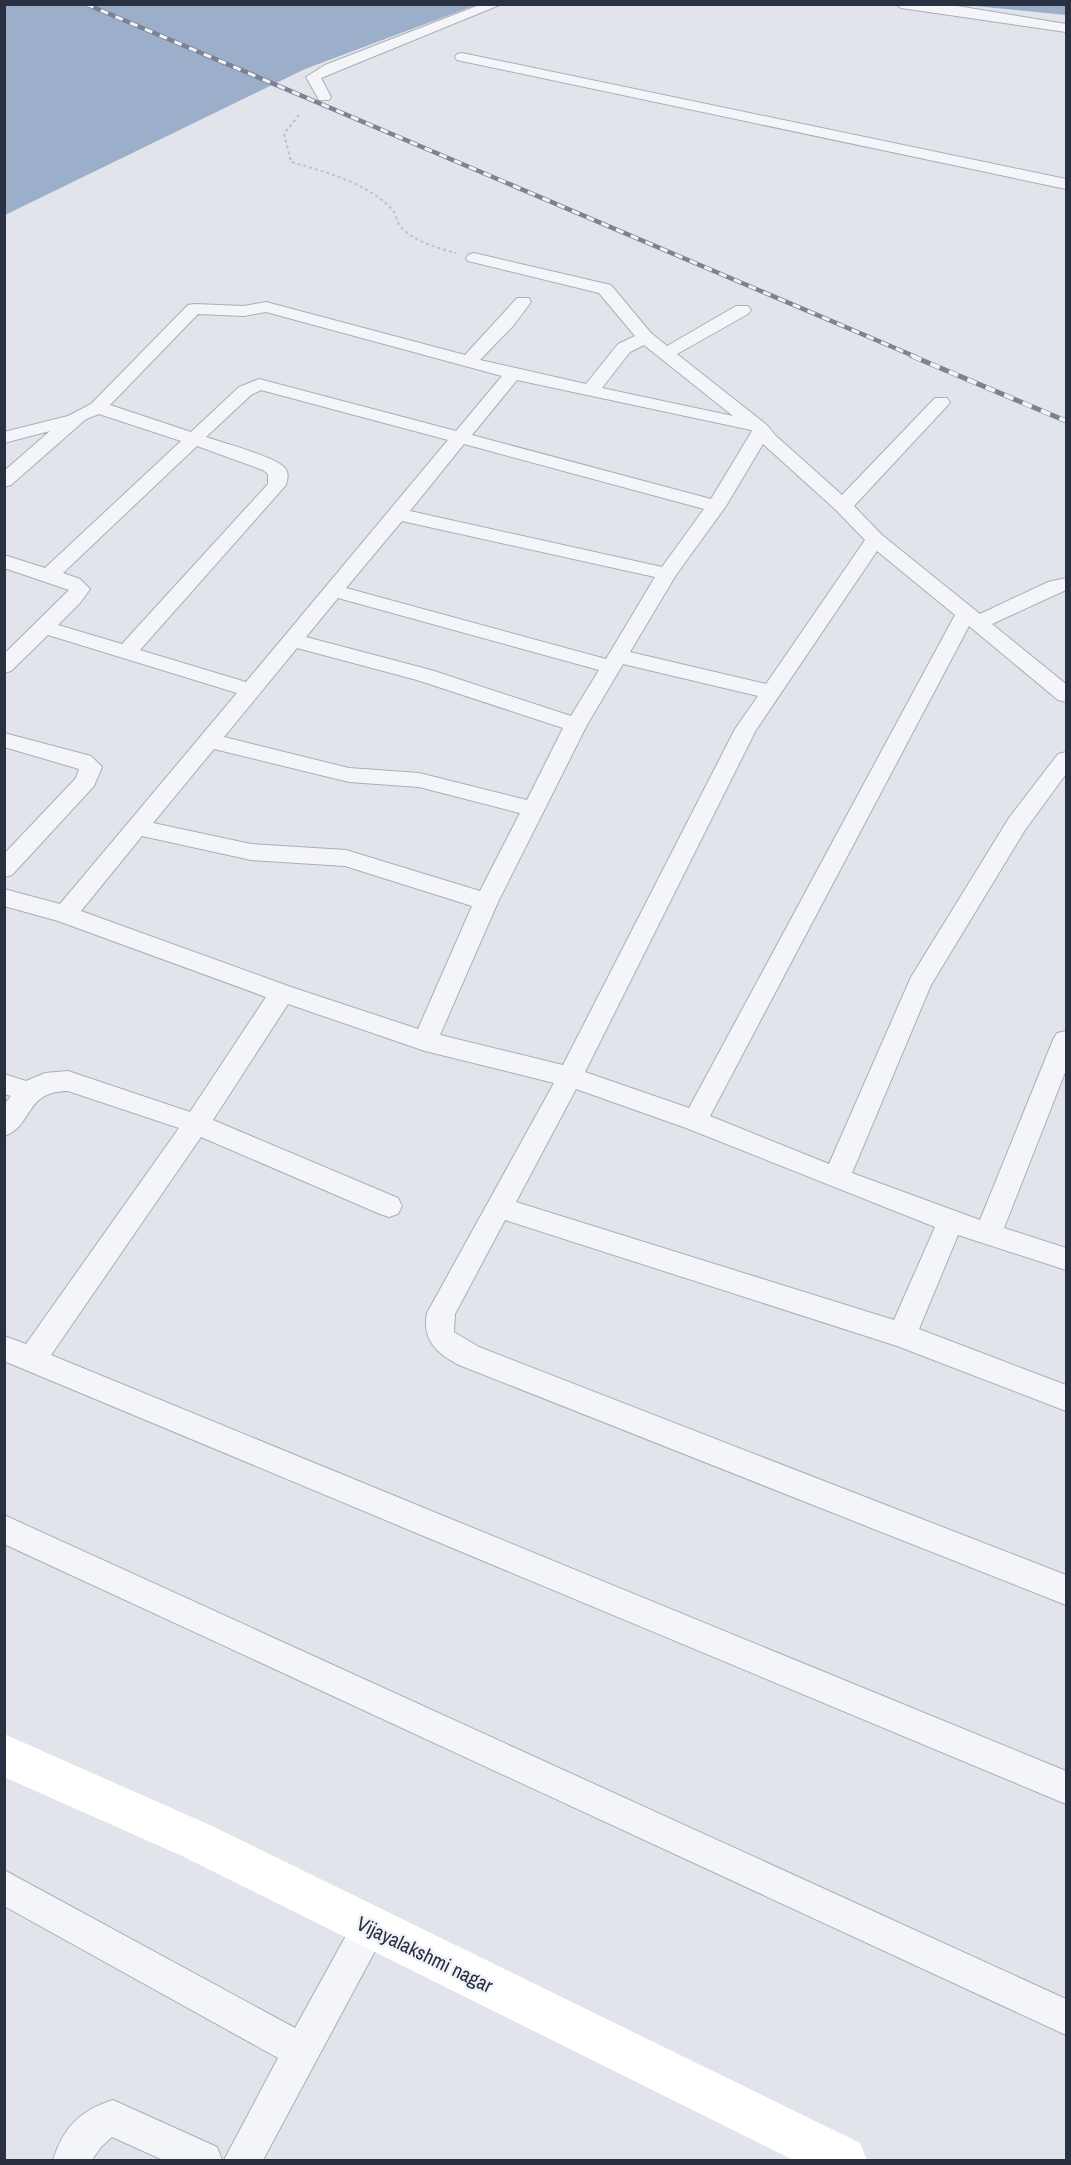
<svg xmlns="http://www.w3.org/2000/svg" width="1071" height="2165" font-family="'Archivo Narrow',sans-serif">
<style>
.water{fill:#9bafca}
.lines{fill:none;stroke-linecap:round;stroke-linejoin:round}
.street-casing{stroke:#aaaeb8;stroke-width:2}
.path{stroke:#bec2c9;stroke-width:2;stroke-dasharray:3 3;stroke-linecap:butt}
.street{fill:#f3f5f8;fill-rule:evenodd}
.secondary{fill:#fff;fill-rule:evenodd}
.rail-far1-casing{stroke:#7a8294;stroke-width:4.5}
.rail-casing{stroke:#7a8294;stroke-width:5}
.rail-far1{stroke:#f0f3f7;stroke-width:3;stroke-dasharray:8;stroke-linecap:butt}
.rail{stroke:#f0f3f7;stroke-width:4;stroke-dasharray:10;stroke-linecap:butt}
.labels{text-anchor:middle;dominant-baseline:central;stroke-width:5;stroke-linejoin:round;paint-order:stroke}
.near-street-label{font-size:20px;fill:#293042;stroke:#f0f3f7}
</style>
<rect width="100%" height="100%" fill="#e1e4ea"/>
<path class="water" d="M 5,4 L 476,4 L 476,5 L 305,69 L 5,215 Z
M 965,5 L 1066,5 L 1066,15 Z"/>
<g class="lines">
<g class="street-casing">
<path id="street" d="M 482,4 L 502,4 L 321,78 L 331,97 L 329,100 L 319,100 L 306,77 L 325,65 Z
M 895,4 L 945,4 L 1066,24 L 1066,32 L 901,8 Z
M 462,53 L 1066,179 L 1066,189 L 457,60 L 455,57 L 457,54 Z
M 474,253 L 611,285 L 651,333 L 667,346 L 736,306 L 748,306 L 751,310 L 748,314 L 677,354 L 768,426 L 775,435 L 842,495 L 935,398 L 947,398 L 950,402 L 947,406 L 854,506 L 882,535 L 980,614 L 1048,582 L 1066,578 L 1066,590 L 992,624 L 1066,684 L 1066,702 L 1058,700 L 969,626 L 710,1116 L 829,1164 L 911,977 L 1009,818 L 1058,754 L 1066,752 L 1066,774 L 1025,830 L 931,985 L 852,1173 L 980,1220 L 1053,1040 L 1057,1033 L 1066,1031 L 1066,1070 L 1004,1228 L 1066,1248 L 1066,1270 L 958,1235 L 919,1329 L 1066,1385 L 1066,1411 L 897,1346 L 505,1220 L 455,1314 L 454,1332 L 479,1347 L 1066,1575 L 1066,1605 L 459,1365 C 436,1353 422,1340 427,1313 L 554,1083 L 425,1051 L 288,1004 L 213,1120 L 398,1198 L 402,1206 L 398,1214 L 389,1217 L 380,1214 L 201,1137 L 51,1355 L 1066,1771 L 1066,1804 L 4,1361 L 4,1336 L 26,1344 L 179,1128 L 68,1091 C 24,1091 33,1127 4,1136 L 4,1105 L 11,1096 L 4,1094 L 4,1074 L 26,1081 L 45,1073 L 68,1071 L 190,1112 L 266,997 L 58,921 L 4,906 L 4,889 L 60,904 L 237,693 L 48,635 L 11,671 L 4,673 L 4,654 L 69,590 L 4,568 L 4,555 L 45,568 L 181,441 L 99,414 L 86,419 L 11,485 L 4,487 L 4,471 L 50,431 L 4,443 L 4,432 L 68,416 L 91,404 L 188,305 L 194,304 L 244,306 L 266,302 L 465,355 L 517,298 L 529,298 L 531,302 L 513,326 L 480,360 L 586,384 L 618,344 L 635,336 L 599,293 L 468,261 L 466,258 L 468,255 ZM 266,312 L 502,376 L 456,431 L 259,379 L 239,387 L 191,432 L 110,405 L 198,314 L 244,316 ZM 644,345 L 733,416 L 602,388 L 630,352 ZM 517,380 L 751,430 L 752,431 L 711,499 L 472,435 ZM 261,390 L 448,440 L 246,682 L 140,650 L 286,485 C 288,478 289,472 284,467 C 273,456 223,443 206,437 L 251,395 ZM 464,444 L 704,509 L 662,567 L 410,511 ZM 763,444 L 836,510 L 865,540 L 766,684 L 630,652 L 676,575 L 726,506 ZM 197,446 L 263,470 L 268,474 L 268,484 L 122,644 L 58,625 L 80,603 L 90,589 L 80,579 L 63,573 ZM 402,521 L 655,577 L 606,659 L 346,588 ZM 877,551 L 955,615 L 689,1108 L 585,1072 L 756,730 ZM 338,598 L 599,670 L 571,716 L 431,670 L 306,637 ZM 297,648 L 417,680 L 563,728 L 527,800 L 419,773 L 349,768 L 224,737 ZM 623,664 L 758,696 L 735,729 L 563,1065 L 440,1035 L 498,902 L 587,725 ZM 214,749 L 349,782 L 419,787 L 520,813 L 480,891 L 346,850 L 251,844 L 153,823 ZM 142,836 L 251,860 L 345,866 L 472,906 L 418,1029 L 291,987 L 81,911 ZM 576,1089 L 686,1128 L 935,1227 L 894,1320 L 516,1202 Z
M 4,733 L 91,756 L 102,767 L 94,786 L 12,875 L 4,877 L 4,854 L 76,778 L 79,769 L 4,747 Z
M 4,1515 L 1066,1999 L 1066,2035 L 4,1544 Z
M 4,1870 L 295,2028 L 358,1914 L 370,1909 L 382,1914 L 387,1926 L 382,1938 L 263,2160 L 224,2160 L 278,2058 L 4,1906 Z
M 113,2100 L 217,2147 L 222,2160 L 163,2160 L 112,2137 L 101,2147 L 92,2160 L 53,2160 C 63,2128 80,2110 113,2100 Z"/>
</g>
<path class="path" d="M 299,115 L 284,134 L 291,162 C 326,172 364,182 391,208 C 396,213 396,223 402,228 C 415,242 438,248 456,253"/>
<use href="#street" class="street"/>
<path class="secondary" d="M 4,1734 L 212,1826 L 860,2143 L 867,2160 L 793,2160 L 182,1856 L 4,1777 Z"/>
<g class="rail-far1-casing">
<path id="rail-far1" d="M 86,4 L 916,357"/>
</g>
<g class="rail-casing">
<path id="rail" d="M 912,356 L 1066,421"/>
</g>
<use href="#rail-far1" class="rail-far1"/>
<use href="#rail" class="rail"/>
</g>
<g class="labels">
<g class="near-street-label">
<text transform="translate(425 1954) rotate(26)">Vijayalakshmi nagar</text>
</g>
</g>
<rect width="1071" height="2165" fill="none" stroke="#293042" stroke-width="12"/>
</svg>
